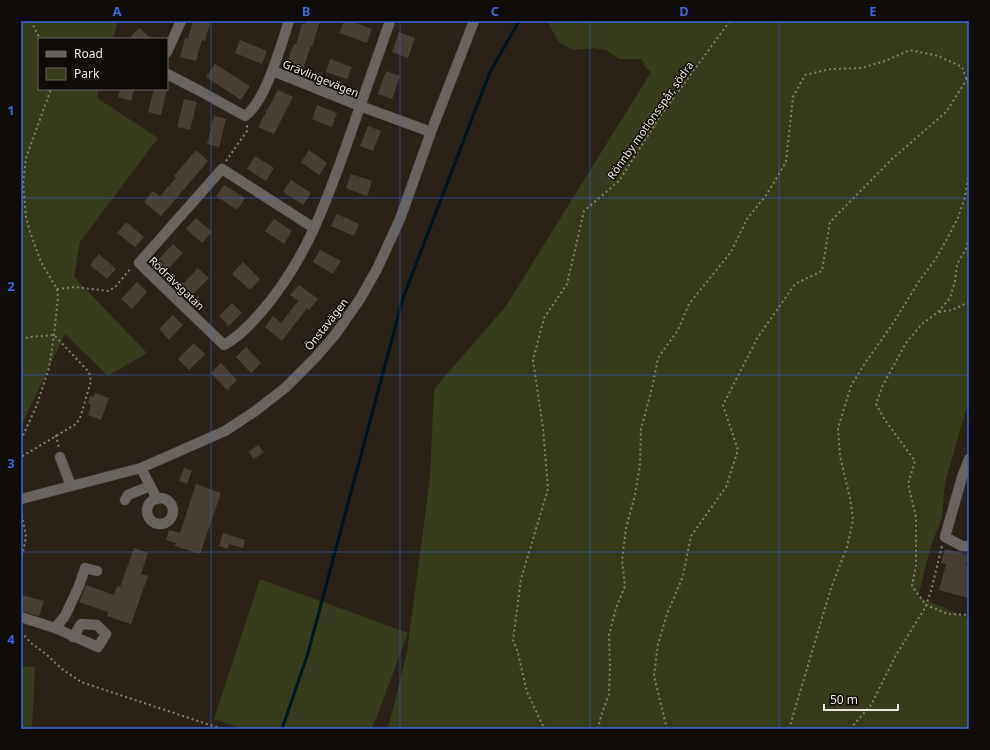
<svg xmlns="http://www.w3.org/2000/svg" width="990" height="750" font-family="'Noto Sans',sans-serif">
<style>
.green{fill:#373b1d}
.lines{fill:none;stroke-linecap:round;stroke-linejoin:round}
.stream{stroke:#001522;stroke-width:3}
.building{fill:#483f34}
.minor-casing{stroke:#453d34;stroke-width:11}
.path{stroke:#847d74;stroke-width:2;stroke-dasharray:2 3;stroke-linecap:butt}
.minor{stroke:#69635f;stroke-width:10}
.grid{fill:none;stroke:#3c65d9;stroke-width:1;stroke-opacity:0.55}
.labels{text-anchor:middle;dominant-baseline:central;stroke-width:3;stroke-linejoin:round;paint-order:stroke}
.street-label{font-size:11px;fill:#ebe5de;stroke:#100c08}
.neatline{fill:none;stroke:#3c65d9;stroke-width:1.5}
.grid-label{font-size:13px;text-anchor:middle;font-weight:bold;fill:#3c65d9}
</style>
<rect width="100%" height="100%" fill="#2a2218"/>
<path class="green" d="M 21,21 L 118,21 L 113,39 L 39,39 L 39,89 L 99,89 L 97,98 L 158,138 L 80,242 L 74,277 L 147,353 L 108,376 L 65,334 L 21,426 Z
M 547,21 L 969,21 L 969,399 L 945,483 L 942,517 L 930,549 L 918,597 L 969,618 L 969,729 L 388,729 L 407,652 L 430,478 L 434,389 L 506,306 L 651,72 L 645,67 L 642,59 L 619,59 L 606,50 L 594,48 L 574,50 L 559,42 Z
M 260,579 L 408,633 L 372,729 L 244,729 L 214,719 Z
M 21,666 L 35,667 L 32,729 L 21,729 Z"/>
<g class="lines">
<path class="stream" d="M 282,729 L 308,653 L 403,298 L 490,72 L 519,21"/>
</g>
<path class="building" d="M 193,21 L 205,21 L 210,23 L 205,41 L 202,40 L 196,61 L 180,57 L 185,38 L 188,39 Z
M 305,21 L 320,21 L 312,47 L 311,46 L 303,68 L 287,62 L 294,44 L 296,44 L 302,24 L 305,24 Z
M 344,21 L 351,21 L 372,29 L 367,43 L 339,33 Z
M 139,28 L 152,39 L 129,39 Z
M 399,32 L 415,38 L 408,58 L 392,52 Z
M 240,40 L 267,51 L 262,64 L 235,53 Z
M 330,59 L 352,67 L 347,79 L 326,72 Z
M 215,64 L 250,86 L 241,100 L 206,77 Z
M 386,71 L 400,76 L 392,99 L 378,94 Z
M 120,89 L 134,89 L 131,101 L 118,97 Z
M 154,89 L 167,89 L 161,115 L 148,112 Z
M 278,90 L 293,97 L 274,134 L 258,127 Z
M 184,99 L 197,102 L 190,130 L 177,127 Z
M 317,105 L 337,113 L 332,127 L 312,119 Z
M 214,116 L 226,119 L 219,147 L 207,144 Z
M 368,126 L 381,131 L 373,151 L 360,146 Z
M 196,150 L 208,161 L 161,216 L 144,202 L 153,191 L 160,196 L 176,178 L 174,176 Z
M 309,150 L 327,163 L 319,175 L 301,162 Z
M 255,156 L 274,168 L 266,181 L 247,169 Z
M 351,174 L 372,181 L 367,196 L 346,188 Z
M 291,180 L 311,193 L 303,205 L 283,192 Z
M 224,185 L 245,198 L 237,210 L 216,196 Z
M 337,214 L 359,224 L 354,236 L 331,226 Z
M 196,218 L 212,232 L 202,243 L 186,229 Z
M 274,219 L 292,231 L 284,244 L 265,231 Z
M 126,222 L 144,237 L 135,247 L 117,233 Z
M 173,244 L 183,253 L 166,271 L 156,262 Z
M 320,250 L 341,261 L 333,274 L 313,262 Z
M 99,254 L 116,269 L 107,279 L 90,265 Z
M 243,262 L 260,279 L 250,290 L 232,274 Z
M 198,268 L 209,278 L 191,296 L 181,286 Z
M 137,282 L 147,292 L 132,309 L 121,299 Z
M 299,285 L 318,299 L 309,310 L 307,308 L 282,341 L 265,327 L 273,316 L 281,323 L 298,301 L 290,295 Z
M 232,303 L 242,313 L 229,326 L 219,316 Z
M 173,315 L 183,325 L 169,340 L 159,329 Z
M 194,343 L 205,354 L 189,370 L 178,359 Z
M 246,347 L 261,363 L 251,373 L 236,357 Z
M 221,363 L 237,380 L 227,390 L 211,373 Z
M 95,393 L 109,398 L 101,420 L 88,415 L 91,405 L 88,403 L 90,396 L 94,397 Z
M 258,445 L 264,452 L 254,459 L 248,452 Z
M 184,468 L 192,471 L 187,484 L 179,481 Z
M 196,484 L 221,493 L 200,554 L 175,546 L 176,543 L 166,540 L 169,530 L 180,533 Z
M 223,533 L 245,540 L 243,548 L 229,544 L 228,549 L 219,546 Z
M 134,548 L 148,553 L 141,574 L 148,576 L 131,624 L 107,616 L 108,612 L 79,602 L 86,585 L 114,595 L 117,586 L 120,587 Z
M 945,549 L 969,555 L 966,565 L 969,566 L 969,598 L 939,590 L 946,564 L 941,563 Z
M 22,595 L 44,601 L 39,616 L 21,611 Z"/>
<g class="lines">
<g class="minor-casing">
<path id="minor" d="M 167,52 L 181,21
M 273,71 L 360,106 L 431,132
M 167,74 L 200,91 L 245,116 C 266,101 281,45 289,21
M 314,228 L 222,169 L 139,263 L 224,345 C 240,336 251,324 262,311 C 306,260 326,203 348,141 C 362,101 376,61 390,21
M 60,457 L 71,486
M 969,459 L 962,477 L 945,537 L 962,546 L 969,546
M 141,468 L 157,499
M147 511a13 13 0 1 1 26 0a13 13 0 1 1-26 0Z
M 21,499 L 141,468 L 225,431 L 254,412 L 285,388 L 315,358 L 335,335 L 360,299 L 377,269 L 400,219 L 431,132 L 474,21
M 125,500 L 128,495 L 150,486
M 21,617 L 55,628 L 98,647 L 106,634 L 97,625 L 81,624 L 73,637
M 55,628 L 65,616 L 79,586 L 85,568 L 97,571"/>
</g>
<path class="path" d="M 31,21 L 40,39
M 226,161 L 247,131 L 247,124
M 969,238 L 966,249 L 957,264 L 955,281 L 950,298 L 938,312 L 922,324 L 906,343 L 883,385 L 876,404 L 885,420 L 915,461 L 908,484 L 916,517 L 916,565 L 912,586 L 926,605 L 948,614 L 969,615
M 57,289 L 75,287 L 109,291 L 116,286 L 131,268
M 939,312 L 952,310 L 969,302
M 21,339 L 30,337 L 54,335 L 89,372 L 91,381 L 80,418 L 76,424 L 21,457
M 56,435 L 59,448
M 21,440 L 36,407 L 49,368 L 54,335 L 58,297 L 57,289 L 41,262 L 30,232 L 26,217 L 23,183 L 26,158 L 51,89
M 21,510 L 26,537 L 21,561
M 21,632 L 31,643 L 46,654 L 62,669 L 81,682 L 222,729
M 547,729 L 543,726 L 527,692 L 518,653 L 513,640 L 521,579 L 548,489 L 543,428 L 533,360 L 544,318 L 567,284 L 584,211 L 619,181 L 661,115 L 730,21
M 598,729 L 601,716 L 609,694 L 610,666 L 609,635 L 616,608 L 625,586 L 622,560 L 626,528 L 635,495 L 640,464 L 641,429 L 652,388 L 658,358 L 678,330 L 689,304 L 731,252 L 747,219 L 767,194 L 786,162 L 793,97 L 805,75 L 831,69 L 861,68 L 885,61 L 910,50 L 938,56 L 962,67 L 969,86
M 667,729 L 654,676 L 658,644 L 667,614 L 683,576 L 691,536 L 726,487 L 738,450 L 723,405 L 758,337 L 795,284 L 822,271 L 830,222 L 892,159 L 946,112 L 969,76
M 789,729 L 831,588 L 847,547 L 853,520 L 850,498 L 840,456 L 838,428 L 851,386 L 863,366 L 894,322 L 919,281 L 935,260 L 948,237 L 958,218 L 965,197 L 969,172
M 850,729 L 871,705 L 896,655 L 925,608 L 931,591 L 942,546"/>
<use href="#minor" class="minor"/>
</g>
<path class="grid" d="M 211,21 L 211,729M 400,21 L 400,729M 590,21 L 590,729M 779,21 L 779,729M 21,198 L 969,198M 21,375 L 969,375M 21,552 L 969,552"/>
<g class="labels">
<g class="street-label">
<text transform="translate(321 78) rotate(22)">Grävlingevägen</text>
<text transform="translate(650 120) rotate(-55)">Rönnby motionsspår, södra</text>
<text transform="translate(177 283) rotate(44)">Rödrävsgatan</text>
<text transform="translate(326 324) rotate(-52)">Önstavägen</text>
</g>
</g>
<rect width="990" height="750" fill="none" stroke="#100c08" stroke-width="44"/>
<rect x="38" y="38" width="130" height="52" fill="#100c08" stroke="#68635e"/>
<rect x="46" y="51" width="20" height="6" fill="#69635f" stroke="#68635e"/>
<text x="74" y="58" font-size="12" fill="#ebe5de">Road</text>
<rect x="46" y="68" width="20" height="12" fill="#373b1d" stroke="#68635e"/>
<text x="74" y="78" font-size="12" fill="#ebe5de">Park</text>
<path d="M824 704v6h74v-6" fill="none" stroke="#ebe5de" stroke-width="2"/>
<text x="830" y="704" font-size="12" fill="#ebe5de" stroke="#100c08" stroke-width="3" paint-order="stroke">50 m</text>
<rect x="22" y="22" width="946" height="706" class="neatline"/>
<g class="grid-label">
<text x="117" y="16">A</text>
<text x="306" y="16">B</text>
<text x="495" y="16">C</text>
<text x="684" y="16">D</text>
<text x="873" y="16">E</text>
<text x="11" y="115">1</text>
<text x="11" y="291">2</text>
<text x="11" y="468">3</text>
<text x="11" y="644">4</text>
</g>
</svg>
